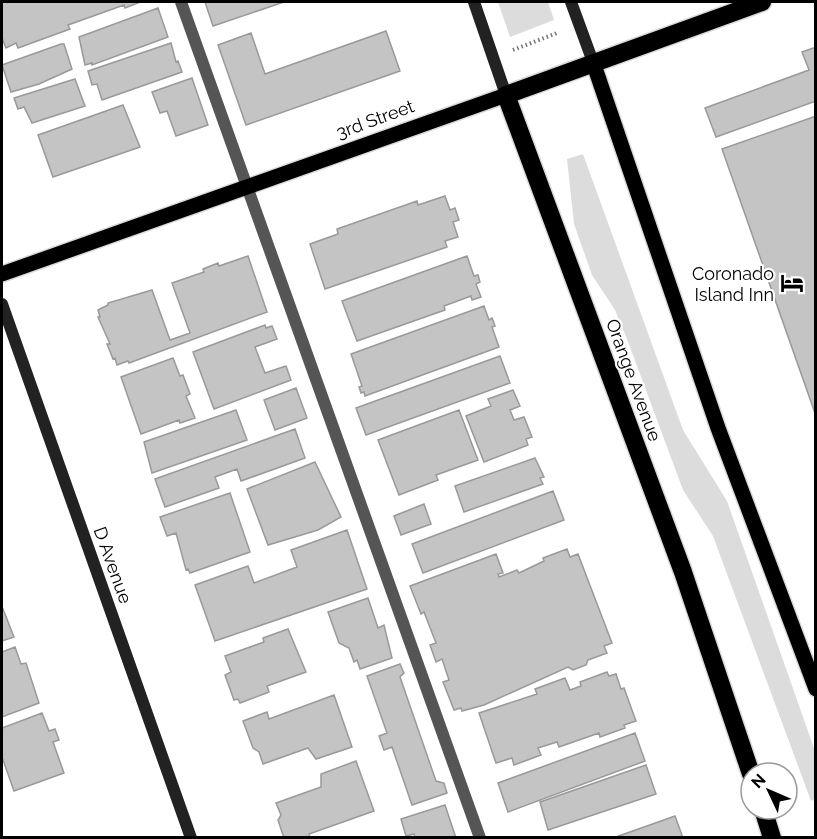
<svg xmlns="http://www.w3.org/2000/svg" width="817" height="839" font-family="Raleway,sans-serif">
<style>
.green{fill:#dcdcdc}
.building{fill:#c4c4c4;stroke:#999;stroke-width:1.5}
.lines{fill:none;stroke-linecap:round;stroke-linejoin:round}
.primary-casing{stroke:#dbdbdb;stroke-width:18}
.highway-casing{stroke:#dbdbdb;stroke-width:21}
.path{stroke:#777;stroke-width:4;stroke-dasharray:1.5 3;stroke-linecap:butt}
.lane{stroke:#555;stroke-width:12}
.secondary{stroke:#222;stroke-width:12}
.primary{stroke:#000;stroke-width:15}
.highway{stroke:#000;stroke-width:18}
.labels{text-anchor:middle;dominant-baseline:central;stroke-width:4.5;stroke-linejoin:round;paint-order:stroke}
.street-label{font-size:18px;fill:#000;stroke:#fff}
.poi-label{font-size:18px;fill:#000;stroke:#fff;text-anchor:end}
</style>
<rect width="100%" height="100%" fill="#fff"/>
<path class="green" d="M 498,2 L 548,2 L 554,20 L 510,37 Z
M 583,154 L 683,430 L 727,501 L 815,751 L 815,799 L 811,801 L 713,536 L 683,490 L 627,339 L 615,310 L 592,275 L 574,224 L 567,159 Z"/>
<path class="building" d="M 2,2 L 137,2 L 138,3 L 125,8 L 124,5 L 68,25 L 70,29 L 18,48 L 16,43 L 6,48 L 2,38 Z
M 205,2 L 284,2 L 213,26 Z
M 158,8 L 168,37 L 92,65 L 92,63 L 85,65 L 79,37 Z
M 386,31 L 400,71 L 246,125 L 218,45 L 251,33 L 265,74 Z
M 171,43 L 176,62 L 178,61 L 182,72 L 102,100 L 97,84 L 92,85 L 88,71 Z
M 61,44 L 64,44 L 72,69 L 39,84 L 11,92 L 2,65 Z
M 816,47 L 816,101 L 716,137 L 705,108 L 809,70 L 802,52 Z
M 192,78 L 208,125 L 176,136 L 167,111 L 160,113 L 152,92 Z
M 75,79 L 85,106 L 32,123 L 24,107 L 18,109 L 14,98 Z
M 123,105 L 140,147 L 53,177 L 38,135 Z
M 816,116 L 816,416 L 722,149 Z
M 445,196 L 450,210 L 455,208 L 459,220 L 453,222 L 458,237 L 445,241 L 447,247 L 325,289 L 310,244 L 338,234 L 337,229 L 417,201 L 418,205 Z
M 248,256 L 267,312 L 129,363 L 128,361 L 117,365 L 115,358 L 113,359 L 107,344 L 110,344 L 98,317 L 100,317 L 98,310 L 108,305 L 108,303 L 152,290 L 170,340 L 190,333 L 172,283 L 204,272 L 203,269 L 218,263 L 219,266 Z
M 467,256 L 474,276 L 478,275 L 480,282 L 476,284 L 481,297 L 472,300 L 471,296 L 444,306 L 445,310 L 357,341 L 342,301 Z
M 484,306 L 489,320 L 492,318 L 495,326 L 492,327 L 499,347 L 365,396 L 364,392 L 361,393 L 359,387 L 362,386 L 351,354 Z
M 265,325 L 266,328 L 272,326 L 277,339 L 255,347 L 265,373 L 286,366 L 291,380 L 214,409 L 193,352 Z
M 500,356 L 510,383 L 366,435 L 356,408 Z
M 173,358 L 180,376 L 183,375 L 190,394 L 186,396 L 195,418 L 180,423 L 179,420 L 141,434 L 121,377 Z
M 296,388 L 307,418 L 275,430 L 264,400 Z
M 513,390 L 520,406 L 510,410 L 514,420 L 524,417 L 532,437 L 526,439 L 528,445 L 484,462 L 466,416 L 491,406 L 488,399 Z
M 236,410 L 247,440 L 152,473 L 144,442 Z
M 459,410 L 478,460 L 436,475 L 438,480 L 399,495 L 378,440 Z
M 295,429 L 305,458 L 241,481 L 237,469 L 215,477 L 219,488 L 165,507 L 155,479 Z
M 535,458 L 544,477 L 540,478 L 543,484 L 464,512 L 455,486 Z
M 315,462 L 341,517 L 318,530 L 268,545 L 247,489 Z
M 553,491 L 564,520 L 423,573 L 412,544 Z
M 230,493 L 250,552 L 190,573 L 188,569 L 186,570 L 176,533 L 167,536 L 160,517 Z
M 424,504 L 431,524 L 401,535 L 394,516 Z
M 347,530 L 367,589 L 215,641 L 195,585 L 248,566 L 254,583 L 297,567 L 291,550 Z
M 567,549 L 570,557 L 578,554 L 612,643 L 604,646 L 607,653 L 588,660 L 586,665 L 573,670 L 568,667 L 484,705 L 462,711 L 461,708 L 454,710 L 443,682 L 449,680 L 442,659 L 436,662 L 430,645 L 436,643 L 424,612 L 421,614 L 410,586 L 496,554 L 503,573 L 498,574 L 499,577 L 517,570 L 519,573 L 544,561 L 543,558 Z
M 368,598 L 378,628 L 384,625 L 392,658 L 360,669 L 357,660 L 354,662 L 349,648 L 339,643 L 328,612 Z
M 3,609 L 14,637 L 2,641 L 2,610 Z
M 288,629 L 306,672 L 267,686 L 269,692 L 240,703 L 238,699 L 234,700 L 225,675 L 231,672 L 225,656 L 264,642 L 263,638 Z
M 15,647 L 21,664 L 26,663 L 39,703 L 2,717 L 2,652 Z
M 400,664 L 404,673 L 400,677 L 436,781 L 444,783 L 447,793 L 412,805 L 392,747 L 384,750 L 379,736 L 387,733 L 367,676 Z
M 607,672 L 609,676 L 616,674 L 621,689 L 624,688 L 636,721 L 624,725 L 625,728 L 600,737 L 599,733 L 559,747 L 557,742 L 538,748 L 541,755 L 514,765 L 512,758 L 496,763 L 479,713 L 537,694 L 535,689 L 565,678 L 570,690 L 581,686 L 580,682 Z
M 334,695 L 352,747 L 316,759 L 308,748 L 263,764 L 259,752 L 253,748 L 243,721 L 267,712 L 269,719 Z
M 42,713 L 49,731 L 55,729 L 59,740 L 53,742 L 64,773 L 14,791 L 2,757 L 2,728 Z
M 635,733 L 645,761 L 508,812 L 498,783 Z
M 356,761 L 374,811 L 309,834 L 310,838 L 284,838 L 278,820 L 281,815 L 276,803 L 321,787 L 321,774 Z
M 646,765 L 656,794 L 548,830 L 540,802 Z
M 445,805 L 456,838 L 415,838 L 414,834 L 406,836 L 401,819 Z
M 675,816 L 683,838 L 613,838 Z"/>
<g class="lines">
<g class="primary-casing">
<path id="primary" d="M 593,62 L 718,428 L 816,689
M 2,274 L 506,95"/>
</g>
<g class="highway-casing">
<path id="highway" d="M 751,774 L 683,572 L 506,95 L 762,2
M 763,809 L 772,838"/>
</g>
<path class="path" d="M 513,50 L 557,33"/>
<path class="lane" d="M 181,2 L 480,838"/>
<path class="secondary" d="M 474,2 L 506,95
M 571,2 L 593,62
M 2,304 L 191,838"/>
<use href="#primary" class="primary"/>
<use href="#highway" class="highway"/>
</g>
<defs>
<g id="hotel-bare" transform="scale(1.8)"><path d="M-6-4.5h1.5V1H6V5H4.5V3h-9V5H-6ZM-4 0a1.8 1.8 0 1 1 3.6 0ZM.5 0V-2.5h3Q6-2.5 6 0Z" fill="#000" stroke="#fff" stroke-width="2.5" paint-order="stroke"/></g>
</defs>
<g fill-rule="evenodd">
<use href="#hotel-bare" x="792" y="283"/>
</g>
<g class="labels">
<g class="street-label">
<text transform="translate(375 119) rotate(-20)">3rd Street</text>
<text transform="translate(634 380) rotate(70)">Orange Avenue</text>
<text transform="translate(113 565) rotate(70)">D Avenue</text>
</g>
<g class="poi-label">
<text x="774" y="273">Coronado<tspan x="774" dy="21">Island Inn</tspan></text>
</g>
</g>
<rect width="817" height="839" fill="none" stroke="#000000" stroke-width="6"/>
<g transform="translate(769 791) rotate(314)"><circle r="28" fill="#ffffff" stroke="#999999" stroke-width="1.5"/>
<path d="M0-4.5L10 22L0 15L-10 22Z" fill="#000000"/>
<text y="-9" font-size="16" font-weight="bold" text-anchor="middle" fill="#000000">N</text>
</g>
</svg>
